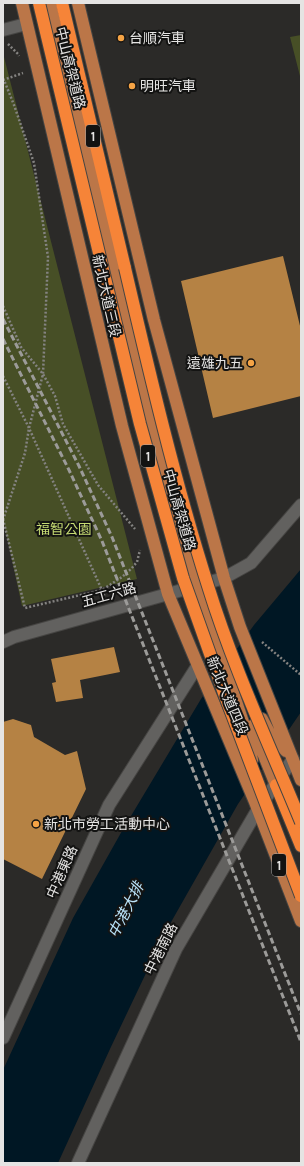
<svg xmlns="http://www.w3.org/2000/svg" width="304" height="1166" font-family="Karla,'Noto Sans TC',sans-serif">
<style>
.green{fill:#474f26}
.water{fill:#001724}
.building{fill:#b58244}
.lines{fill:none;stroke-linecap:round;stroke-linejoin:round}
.street-casing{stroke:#464543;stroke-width:14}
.secondary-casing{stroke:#464543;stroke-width:14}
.primary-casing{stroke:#464543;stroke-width:14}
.highway-casing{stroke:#464543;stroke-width:14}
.path{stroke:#848381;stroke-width:2.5;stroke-dasharray:2 2;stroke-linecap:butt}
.street{stroke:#62615f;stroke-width:12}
.secondary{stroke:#62615f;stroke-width:12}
.primary{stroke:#bb7648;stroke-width:12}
.highway{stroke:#f68438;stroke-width:12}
.rail{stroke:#9c9b99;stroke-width:3;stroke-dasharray:6 3;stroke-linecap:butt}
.highway-bridge-casing{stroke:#464543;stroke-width:14;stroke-linecap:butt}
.highway-bridge{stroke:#f68438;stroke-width:12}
.poi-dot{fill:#f5a345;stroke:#131312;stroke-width:1.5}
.labels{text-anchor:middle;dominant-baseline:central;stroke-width:4;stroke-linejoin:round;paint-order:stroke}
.shield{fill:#131312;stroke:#a6a5a4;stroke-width:1}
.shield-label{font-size:13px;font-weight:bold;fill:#e5e4e3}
.poi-label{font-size:14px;fill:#e5e4e3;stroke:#131312;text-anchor:start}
.street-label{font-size:14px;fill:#e5e4e3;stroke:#131312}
.park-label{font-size:14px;fill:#c6db73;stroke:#131312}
.water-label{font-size:15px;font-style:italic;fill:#b9e2f8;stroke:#131312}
</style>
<rect width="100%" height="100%" fill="#2b2a28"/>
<path class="green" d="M 301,35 L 301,80 L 290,37 Z
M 3,53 L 137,579 L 22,606 L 3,519 Z"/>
<path class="water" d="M 301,569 L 301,712 L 238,804 L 166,931 L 110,1049 L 58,1163 L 3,1163 L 3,1070 L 73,918 L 122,831 L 201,699 L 254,625 Z"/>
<path class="building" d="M 283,256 L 301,330 L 301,396 L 213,418 L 181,281 Z
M 114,647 L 120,672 L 80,680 L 83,698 L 56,702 L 52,683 L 56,682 L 51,659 Z
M 13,719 L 31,725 L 34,737 L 65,755 L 77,751 L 86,789 L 42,879 L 3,859 L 3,722 Z"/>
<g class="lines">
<g class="street-casing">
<path id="street" d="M 3,30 L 26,24
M 168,594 L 224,578
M 3,1038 L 109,805 L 198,665
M 78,1163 L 176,949 L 258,809 L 293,759"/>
</g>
<g class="secondary-casing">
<path id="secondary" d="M 224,578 L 251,563 L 301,505
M 3,642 L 14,637 L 168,594"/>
</g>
<g class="primary-casing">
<path id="primary" d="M 22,3 L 122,426 L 168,594 L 255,802 L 301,921
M 50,3 L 167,483 L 197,586 L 249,740 L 252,760
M 78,3 L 154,320 L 224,578 L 240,627 L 301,780
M 262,719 L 269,732 L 286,751
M 252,726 L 276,785"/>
</g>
<g class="highway-casing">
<path id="highway" d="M 62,3 L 125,268
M 276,785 L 301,846"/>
</g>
<path class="path" d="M 8,44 L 18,54 L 19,56
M 3,80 L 23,73
M 3,306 L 21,347 L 43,374 L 55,396 L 63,424 L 98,485 L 135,529
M 3,376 L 29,428 L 105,597
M 3,519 L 25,608 L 102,590 L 122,577 L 131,569 L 137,562 L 140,550
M 3,520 L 25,453 L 29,428 L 43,374 L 48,257 L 34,163 L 14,105 L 4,80
M 262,642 L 301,675"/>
<use href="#street" class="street"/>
<use href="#secondary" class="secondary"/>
<use href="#primary" class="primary"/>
<use href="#highway" class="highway"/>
<path class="rail" d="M 3,319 L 79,466 L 112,537 L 301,1014
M 3,339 L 69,470 L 102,541 L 301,1042"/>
<g class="highway-bridge-casing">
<path id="highway-bridge" d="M 39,3 L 140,424 L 183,578 L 225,696 L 301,896
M 125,268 C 150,375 175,482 208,586 C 233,667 269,744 301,822"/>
</g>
<use href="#highway-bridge" class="highway-bridge"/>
</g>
<g class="poi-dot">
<circle cx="121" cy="38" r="4"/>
<circle cx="132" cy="86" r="4"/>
<circle cx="251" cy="363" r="4"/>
<circle cx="36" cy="824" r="4"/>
</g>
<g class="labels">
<g class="shield">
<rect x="86" y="125" width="14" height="22" rx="3"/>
<rect x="141" y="445" width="14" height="22" rx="3"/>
<rect x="272" y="854" width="14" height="22" rx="3"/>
</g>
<g class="shield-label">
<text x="93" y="136">1</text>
<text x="148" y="456">1</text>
<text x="279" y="865">1</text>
</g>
<g class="poi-label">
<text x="129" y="38">台順汽車</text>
<text x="140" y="86">明旺汽車</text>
<text x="243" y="363" text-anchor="end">遠雄九五</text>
<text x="44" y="824">新北市勞工活動中心</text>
</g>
<g class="street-label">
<text transform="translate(70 68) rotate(76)">中山高架道路</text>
<text transform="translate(106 296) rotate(77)">新北大道三段</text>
<text transform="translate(179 510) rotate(74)">中山高架道路</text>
<text transform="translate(109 595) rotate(-16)">五工六路</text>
<text transform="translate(227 696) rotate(67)">新北大道四段</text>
<text transform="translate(62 872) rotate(-66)">中港東路</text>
<text transform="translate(161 949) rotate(-63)">中港南路</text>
</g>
<g class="park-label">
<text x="64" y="529">福智公園</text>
</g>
<g class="water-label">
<text transform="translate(126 910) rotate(-63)">中港大排</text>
</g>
</g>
<rect width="304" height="1166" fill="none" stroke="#e5e4e3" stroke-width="8"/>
</svg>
